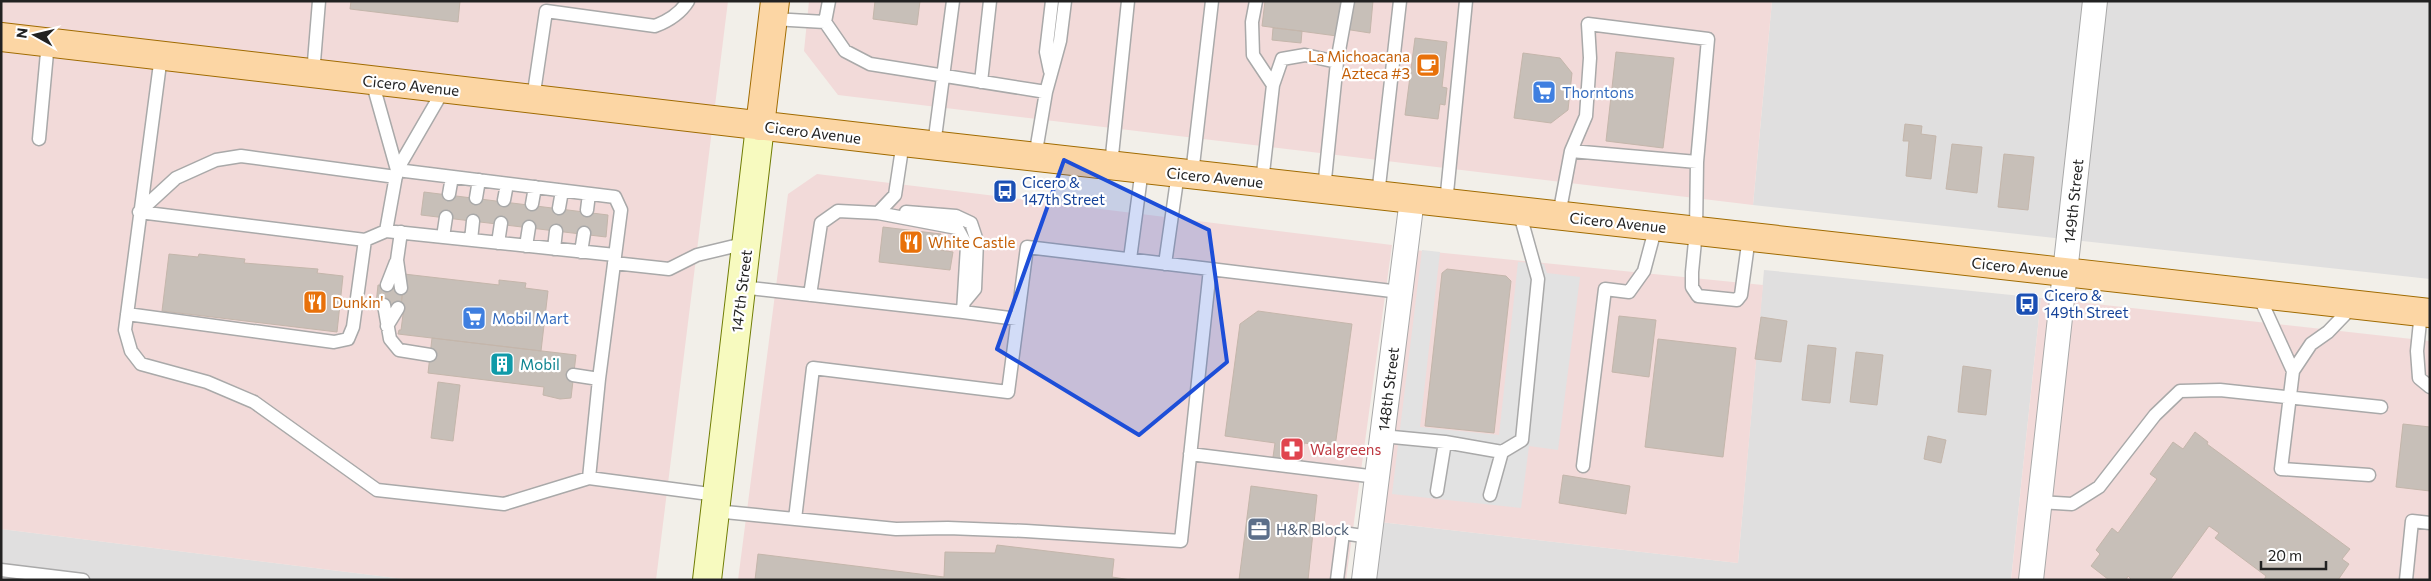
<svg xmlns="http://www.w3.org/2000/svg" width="2431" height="581" font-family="Commissioner,sans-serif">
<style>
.residential{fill:#e0dfdf}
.commercial{fill:#f2dad9}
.parking{fill:#e2e2e2}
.building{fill:#c7bfb8;stroke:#c4b6ab}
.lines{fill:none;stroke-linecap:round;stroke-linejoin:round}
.lane-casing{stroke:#a9a9a9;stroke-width:15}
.street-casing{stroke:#a9a9a9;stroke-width:26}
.secondary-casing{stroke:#707d05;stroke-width:30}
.primary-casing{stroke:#a06b00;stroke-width:30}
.lane{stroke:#fff;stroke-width:12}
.street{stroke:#fff;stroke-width:24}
.secondary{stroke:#f7fabf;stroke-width:28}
.primary{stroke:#fcd6a4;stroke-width:28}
.marked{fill:#1d4ed8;fill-opacity:0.2;stroke:#1d4ed8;stroke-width:4;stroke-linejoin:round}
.labels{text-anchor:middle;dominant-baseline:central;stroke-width:4.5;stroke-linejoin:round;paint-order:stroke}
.food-label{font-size:15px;fill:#c56008;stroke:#fff;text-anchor:start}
.street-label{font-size:15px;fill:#222;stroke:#fff}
.shop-label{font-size:15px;fill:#366cbe;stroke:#fff;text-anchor:start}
.transit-label{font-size:15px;fill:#164399;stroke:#fff;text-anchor:start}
.culture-label{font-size:15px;fill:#0d838f;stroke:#fff;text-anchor:start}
.health-label{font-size:15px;fill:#be3a42;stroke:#fff;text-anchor:start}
.service-label{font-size:15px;fill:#4e5e75;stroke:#fff;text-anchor:start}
</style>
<rect width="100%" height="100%" fill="#f2efe9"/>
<path class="residential" d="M 1772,1 L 2430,1 L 2430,279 L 1753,205 Z
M 1764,270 L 2041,298 L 2011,580 L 1373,580 L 1380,522 L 1738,563 Z
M 1,529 L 412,580 L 1,580 Z"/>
<path class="commercial" d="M 1,1 L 728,1 L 656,580 L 412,580 L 1,529 Z
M 809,1 L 1772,1 L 1753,205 L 838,95 L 804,51 Z
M 817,174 L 1392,245 L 1346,580 L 738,580 L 788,194 Z
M 1414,250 L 1763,285 L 1738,563 L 1380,522 Z
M 2041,298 L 2430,341 L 2430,580 L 2011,580 Z"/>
<path class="parking" d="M 1422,250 L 1440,252 L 1420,427 L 1499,435 L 1518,262 L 1544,264 L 1547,273 L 1580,277 L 1558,450 L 1529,446 L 1521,508 L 1392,494 Z"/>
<path class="building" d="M 351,1 L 460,1 L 458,22 L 350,9 Z
M 875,1 L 920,1 L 917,25 L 873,19 Z
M 1265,1 L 1341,1 L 1337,36 L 1262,26 Z
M 1341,1 L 1373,1 L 1370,33 L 1338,28 Z
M 1273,28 L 1302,31 L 1301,43 L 1272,40 Z
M 1415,38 L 1447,42 L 1442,87 L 1447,88 L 1445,105 L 1440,104 L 1438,119 L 1405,115 Z
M 1616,52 L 1674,58 L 1663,148 L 1606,141 Z
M 1523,53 L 1560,58 L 1572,73 L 1568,110 L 1551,123 L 1514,118 Z
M 1905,124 L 1922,126 L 1921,134 L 1936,136 L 1931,179 L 1906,176 L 1909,141 L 1903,141 Z
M 1952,144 L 1982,147 L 1977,193 L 1946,189 Z
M 2004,154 L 2034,157 L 2028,210 L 1998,207 Z
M 424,192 L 608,215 L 606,237 L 421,215 Z
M 883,227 L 941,234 L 940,250 L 953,252 L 950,270 L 879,262 Z
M 169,254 L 198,257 L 199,254 L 245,259 L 244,263 L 318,269 L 317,273 L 343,276 L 337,332 L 162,311 Z
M 1447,269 L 1506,276 L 1511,281 L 1494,433 L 1425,426 L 1442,273 Z
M 404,274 L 499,285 L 499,280 L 526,283 L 525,288 L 548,291 L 541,351 L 398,334 L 399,330 L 401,330 L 404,307 L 401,307 Z
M 378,285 L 403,287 L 401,307 L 376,304 Z
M 1258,311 L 1352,324 L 1335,447 L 1304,443 L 1301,467 L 1272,464 L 1275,443 L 1225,436 L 1240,324 Z
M 1619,316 L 1656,320 L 1649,377 L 1612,372 Z
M 1761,317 L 1787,321 L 1781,362 L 1755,359 Z
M 432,338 L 576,355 L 571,398 L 560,399 L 543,395 L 544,387 L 428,373 Z
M 1658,339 L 1736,348 L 1723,457 L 1645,447 Z
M 1808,345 L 1836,348 L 1830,403 L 1802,400 Z
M 1856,352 L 1883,355 L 1877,405 L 1850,402 Z
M 1963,366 L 1991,370 L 1986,415 L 1958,412 Z
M 438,382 L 460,385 L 453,441 L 431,438 Z
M 2403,424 L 2430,427 L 2430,491 L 2396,487 Z
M 2195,432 L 2208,442 L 2207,444 L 2350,549 L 2342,559 L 2349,564 L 2338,580 L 2264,580 L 2266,576 L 2215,538 L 2219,533 L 2209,526 L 2170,580 L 2132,580 L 2128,576 L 2126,580 L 2109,580 L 2091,566 L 2100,554 L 2096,550 L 2112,528 L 2118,533 L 2157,479 L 2150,474 L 2173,442 L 2183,449 Z
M 1928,436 L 1946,440 L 1941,463 L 1924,459 Z
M 1563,475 L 1630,486 L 1626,514 L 1559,503 Z
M 1251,486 L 1317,495 L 1308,580 L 1239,580 Z
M 997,545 L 1114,559 L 1112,577 L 1131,580 L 755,580 L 758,554 L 944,577 L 945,552 L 995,553 Z"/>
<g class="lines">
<g class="lane-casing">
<path id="lane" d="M 829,1 L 825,22 L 845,51 L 870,64 L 1046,92
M 1256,1 L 1252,22 L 1253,55 L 1273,85
M 773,19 L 825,22
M 161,56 L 125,330 L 131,351 L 141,364 L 207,382 L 254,402 L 377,490 L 504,504 L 589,478 L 717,495
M 1337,62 L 1348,1
M 1050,71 L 1046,52 L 1052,1
M 313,74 L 319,1
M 372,81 L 397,170
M 981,82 L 990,1
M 533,99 L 546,11 L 655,26 C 668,21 680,14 688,1
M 39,139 L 48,42
M 934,145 L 953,1
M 1571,151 L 1586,116 L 1590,58 L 1588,24 L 1708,39 L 1697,162
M 1035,157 L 1046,92 L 1060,41 L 1065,1
M 1111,165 L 1128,1
M 397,170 L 615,197 L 621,210 L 599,379 L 589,478
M 1192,174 L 1212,1
M 1262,182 L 1273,85 L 1282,59 L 1305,55 L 1337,62 L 1324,189
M 449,194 L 452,177
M 1378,195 L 1400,1
M 476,198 L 479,180
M 504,200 L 507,184
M 1446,203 L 1466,1
M 532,204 L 535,187
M 559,208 L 562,191
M 587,210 L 589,194
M 139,212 L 365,240 L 386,231 L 615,255
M 139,212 L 176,178 L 216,160 L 241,156 L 396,177
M 906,212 L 956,216 L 971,223 L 977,241 L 975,289 L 965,301
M 878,213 L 895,195 L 903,142
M 1559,215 L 1571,151 L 1697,162 L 1696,231 L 1692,272 L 1692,287 L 1698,296 L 1737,300 L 1741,295 L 1749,237
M 386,231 L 397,170 L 444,89
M 443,237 L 446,217
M 471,240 L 473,221
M 498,243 L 501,223
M 526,246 L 529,227
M 554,249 L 556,231
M 581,252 L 584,233
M 1130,259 L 1142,169
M 614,263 L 669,269 L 697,255 L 747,243
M 1165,264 L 1178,173
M 387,285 L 396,262
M 741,287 L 963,312 L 967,246 L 957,228 L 878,213 L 838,211 L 821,223 L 810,295
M 401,288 L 397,260 L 401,232
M 2258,294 L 2293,371
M 384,305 L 390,339 L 399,350 L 430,355
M 2354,305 L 2328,332 L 2311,344 L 2293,371 L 2281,469 L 2369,475
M 963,312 L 1017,319
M 2421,312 L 2417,351 L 2419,378 L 2430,387
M 127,314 L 334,342 L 348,339 L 353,327 L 365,240
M 387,326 L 398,308
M 573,375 L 599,379
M 1382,436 L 1445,442 L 1502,452 L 1490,495
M 1502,452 L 1522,440 L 1538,279 L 1519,211
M 1190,454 L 1377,477
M 1583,466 L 1605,289 L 1629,292 L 1644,271 L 1656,226
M 1437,491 L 1445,442
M 2039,502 L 2072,504 L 2099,487 L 2155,415 L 2180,391 L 2220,390 L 2381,407
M 715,511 L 896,529 L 948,528 L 1026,531 L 1181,541 L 1210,269 L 1400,292
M 795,519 L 813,368 L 1008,392 L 1027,247 L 1210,269
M 1,570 L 83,580
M 1337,580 L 1343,533 L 1369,537
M 2406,580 L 2412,521 L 2430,523"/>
</g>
<g class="street-casing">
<path id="street" d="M 1364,580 L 1412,199
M 2031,580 L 2095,1"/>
</g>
<g class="secondary-casing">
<path id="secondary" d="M 707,580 L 760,126"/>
</g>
<g class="primary-casing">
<path id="primary" d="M 1,37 L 903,142 L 2430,313
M 760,126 L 775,1"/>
</g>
<use href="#lane" class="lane"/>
<use href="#street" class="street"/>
<use href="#secondary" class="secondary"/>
<use href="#primary" class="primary"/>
</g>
<path class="marked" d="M 1064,160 L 1209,230 L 1227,362 L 1139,435 L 997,349 Z"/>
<defs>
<g id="cafe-square" transform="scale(1.25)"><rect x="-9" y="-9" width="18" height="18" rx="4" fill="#e8710a" stroke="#fff"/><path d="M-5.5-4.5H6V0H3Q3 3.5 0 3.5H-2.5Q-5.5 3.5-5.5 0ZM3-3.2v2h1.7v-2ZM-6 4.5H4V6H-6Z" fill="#fff"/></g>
<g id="supermarket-square" transform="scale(1.25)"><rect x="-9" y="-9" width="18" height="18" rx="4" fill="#3f7fe0" stroke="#fff"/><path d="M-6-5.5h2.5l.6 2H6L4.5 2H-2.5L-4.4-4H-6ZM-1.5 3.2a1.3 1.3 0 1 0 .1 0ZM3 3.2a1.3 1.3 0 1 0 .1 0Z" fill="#fff"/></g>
<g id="bus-square" transform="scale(1.25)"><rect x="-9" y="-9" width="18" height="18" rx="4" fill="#1a4fb4" stroke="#fff"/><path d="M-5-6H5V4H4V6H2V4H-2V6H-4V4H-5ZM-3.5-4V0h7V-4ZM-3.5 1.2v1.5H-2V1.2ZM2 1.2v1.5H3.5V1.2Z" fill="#fff"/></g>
<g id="restaurant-square" transform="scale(1.25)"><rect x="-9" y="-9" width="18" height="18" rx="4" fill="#e8710a" stroke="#fff"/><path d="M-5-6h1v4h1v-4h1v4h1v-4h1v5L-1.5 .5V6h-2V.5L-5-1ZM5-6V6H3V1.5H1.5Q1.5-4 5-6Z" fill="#fff"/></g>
<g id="building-square" transform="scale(1.25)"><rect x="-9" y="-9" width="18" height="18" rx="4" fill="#0f9aa8" stroke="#fff"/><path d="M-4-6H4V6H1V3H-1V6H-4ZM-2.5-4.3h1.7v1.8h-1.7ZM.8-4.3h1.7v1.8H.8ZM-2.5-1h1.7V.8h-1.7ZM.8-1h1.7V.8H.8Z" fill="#fff"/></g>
<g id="pharmacy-square" transform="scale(1.25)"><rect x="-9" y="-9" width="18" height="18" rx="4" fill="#e0444e" stroke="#fff"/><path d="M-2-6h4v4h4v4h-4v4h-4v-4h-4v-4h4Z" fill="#fff"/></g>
<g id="office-square" transform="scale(1.25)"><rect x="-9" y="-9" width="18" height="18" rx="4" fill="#5c6f8a" stroke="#fff"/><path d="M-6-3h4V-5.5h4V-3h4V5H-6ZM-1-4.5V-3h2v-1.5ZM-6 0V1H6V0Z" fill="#fff"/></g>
</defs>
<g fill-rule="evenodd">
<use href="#cafe-square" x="1428" y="65"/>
<use href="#supermarket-square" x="1544" y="92"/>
<use href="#bus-square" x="1005" y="191"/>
<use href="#restaurant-square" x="911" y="242"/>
<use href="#restaurant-square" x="315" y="302"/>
<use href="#bus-square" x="2027" y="304"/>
<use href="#supermarket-square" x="474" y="318"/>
<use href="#building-square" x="502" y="364"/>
<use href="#pharmacy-square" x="1292" y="449"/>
<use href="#office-square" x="1259" y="529"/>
</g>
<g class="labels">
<g class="food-label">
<text x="1410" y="56" text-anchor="end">La Michoacana<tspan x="1410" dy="17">Azteca #3</tspan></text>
<text x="928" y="242">White Castle</text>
<text x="332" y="302">Dunkin'</text>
</g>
<g class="street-label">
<text transform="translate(411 85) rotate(6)">Cicero Avenue</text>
<text transform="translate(813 132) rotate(7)">Cicero Avenue</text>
<text transform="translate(1215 177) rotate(6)">Cicero Avenue</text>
<text transform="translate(2073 201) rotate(-84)">149th Street</text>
<text transform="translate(1618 222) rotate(6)">Cicero Avenue</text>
<text transform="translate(2020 267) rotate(6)">Cicero Avenue</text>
<text transform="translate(741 291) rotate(-83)">147th Street</text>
<text transform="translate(1388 389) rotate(-83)">148th Street</text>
</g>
<g class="shop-label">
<text x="1562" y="92">Thorntons</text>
<text x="492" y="318">Mobil Mart</text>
</g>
<g class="transit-label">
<text x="1022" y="182">Cicero &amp;<tspan x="1022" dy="17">147th Street</tspan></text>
<text x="2044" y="295">Cicero &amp;<tspan x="2044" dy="17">149th Street</tspan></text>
</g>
<g class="culture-label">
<text x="520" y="364">Mobil</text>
</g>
<g class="health-label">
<text x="1310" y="449">Walgreens</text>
</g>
<g class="service-label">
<text x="1276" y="529">H&amp;R Block</text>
</g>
</g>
<rect width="2431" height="581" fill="none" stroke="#222222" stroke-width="5"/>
<g transform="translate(35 35) rotate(278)" stroke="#ffffff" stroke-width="4" paint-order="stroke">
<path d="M0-4L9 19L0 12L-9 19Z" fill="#222222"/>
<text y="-8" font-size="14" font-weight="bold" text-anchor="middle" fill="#222222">N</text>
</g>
<path d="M2261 561v8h65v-8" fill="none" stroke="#222222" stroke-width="2.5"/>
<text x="2268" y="561" font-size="15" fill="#222222" stroke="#ffffff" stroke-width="4" paint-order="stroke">20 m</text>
</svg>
